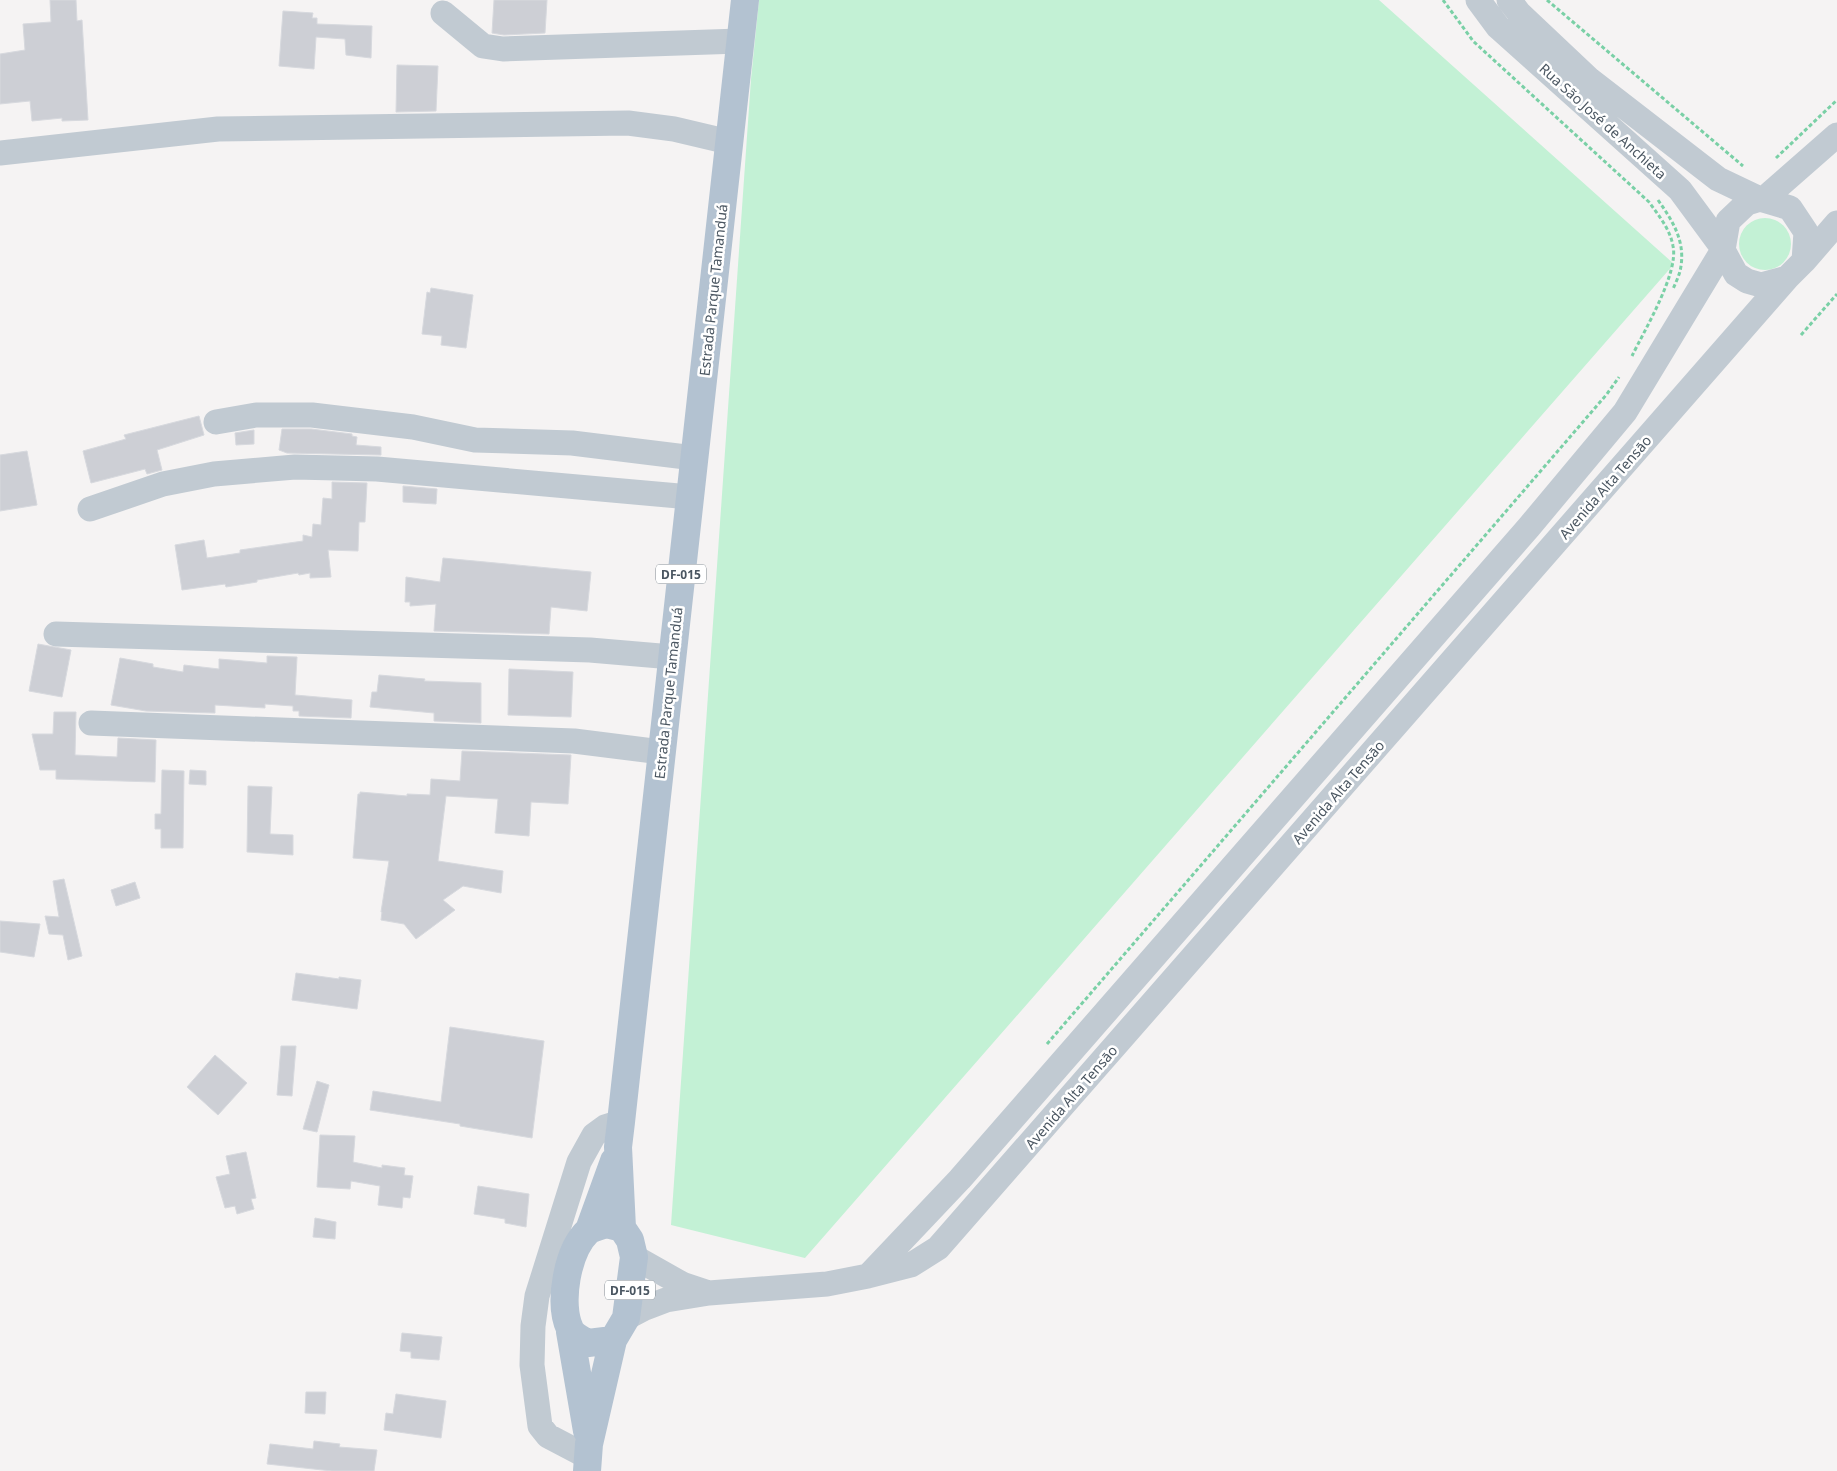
<svg xmlns="http://www.w3.org/2000/svg" width="1837" height="1471" font-family="'Noto Sans',sans-serif">
<style>
.green{fill:#c3f1d5}
.building{fill:#cdcfd5;stroke:#d7d9de}
.lines{fill:none;stroke-linecap:round;stroke-linejoin:round}
.path{stroke:#7ad0a6;stroke-width:3;stroke-dasharray:4 2.5;stroke-linecap:butt}
.minor{stroke:#c1cad2;stroke-width:25}
.major{stroke:#b3c2d1;stroke-width:28}
.labels{text-anchor:middle;dominant-baseline:central;stroke-width:5;stroke-linejoin:round;paint-order:stroke}
.shield{fill:#fff;stroke:#808990;stroke-width:1}
.shield-label{font-size:12px;font-weight:bold;fill:#4a5661}
.street-label{font-size:14px;fill:#4a5661;stroke:#fff}
</style>
<rect width="100%" height="100%" fill="#f5f3f3"/>
<path class="green" d="M 759,0 L 1379,0 L 1674,264 L 805,1258 L 671,1225 L 751,79 Z
M1739 244a26 26 0 1 1 52 0a26 26 0 1 1-52 0Z"/>
<path class="building" d="M 50,0 L 76,0 L 77,21 L 82,20 L 88,120 L 62,121 L 62,118 L 32,121 L 30,101 L 0,104 L 0,54 L 25,50 L 23,24 L 51,22 Z
M 494,0 L 547,0 L 545,33 L 504,35 L 492,33 Z
M 283,11 L 313,13 L 312,18 L 317,18 L 317,24 L 372,26 L 371,58 L 346,55 L 345,39 L 316,37 L 314,69 L 279,66 Z
M 397,65 L 438,66 L 436,111 L 396,112 Z
M 431,288 L 473,295 L 466,348 L 441,345 L 442,336 L 422,334 L 427,292 L 430,293 Z
M 199,416 L 204,435 L 157,450 L 162,470 L 147,474 L 145,469 L 91,483 L 83,451 L 126,439 L 124,435 Z
M 282,429 L 311,429 L 352,434 L 352,436 L 357,437 L 356,445 L 381,447 L 381,455 L 287,453 L 279,450 Z
M 254,430 L 254,444 L 236,445 L 235,433 Z
M 27,451 L 37,505 L 0,511 L 0,455 Z
M 332,482 L 367,483 L 365,522 L 359,522 L 358,551 L 328,550 L 331,577 L 310,578 L 310,573 L 299,575 L 298,573 L 257,580 L 257,582 L 226,587 L 225,584 L 182,590 L 175,545 L 204,540 L 207,558 L 240,553 L 240,550 L 303,541 L 303,535 L 312,537 L 313,524 L 321,525 L 323,498 L 332,499 Z
M 403,486 L 437,489 L 436,504 L 403,502 Z
M 443,558 L 591,572 L 587,611 L 551,607 L 549,634 L 434,631 L 436,604 L 410,606 L 410,602 L 405,602 L 406,577 L 440,582 Z
M 38,644 L 71,650 L 62,697 L 29,691 Z
M 267,656 L 297,657 L 295,695 L 352,700 L 351,718 L 299,716 L 299,711 L 293,711 L 293,706 L 265,704 L 265,708 L 215,705 L 215,713 L 146,711 L 111,705 L 120,658 L 153,664 L 153,667 L 183,672 L 184,665 L 219,669 L 219,659 L 267,663 Z
M 509,669 L 573,672 L 571,717 L 508,715 Z
M 379,675 L 425,679 L 424,681 L 481,683 L 481,723 L 434,721 L 434,713 L 370,707 L 372,692 L 377,692 Z
M 54,712 L 76,712 L 75,755 L 117,757 L 118,738 L 156,740 L 155,782 L 56,779 L 56,770 L 40,770 L 32,734 L 53,734 Z
M 462,751 L 571,755 L 568,804 L 531,802 L 529,836 L 495,833 L 498,799 L 446,796 L 438,861 L 503,871 L 501,893 L 463,886 L 443,900 L 455,910 L 416,939 L 404,924 L 381,920 L 382,912 L 381,912 L 389,861 L 353,858 L 358,794 L 360,794 L 360,792 L 407,796 L 407,794 L 430,795 L 431,779 L 460,781 Z
M 162,770 L 184,771 L 183,848 L 161,848 L 161,829 L 155,829 L 155,814 L 161,814 Z
M 190,770 L 206,771 L 206,785 L 189,784 Z
M 248,786 L 272,787 L 270,834 L 293,835 L 293,855 L 247,852 Z
M 64,879 L 82,956 L 68,960 L 63,935 L 49,934 L 45,916 L 59,917 L 53,881 Z
M 135,882 L 140,898 L 116,906 L 111,890 Z
M 0,921 L 40,924 L 34,957 L 0,952 Z
M 296,973 L 339,979 L 339,977 L 361,980 L 357,1009 L 292,1000 Z
M 450,1027 L 544,1041 L 532,1138 L 460,1126 L 460,1124 L 370,1110 L 373,1091 L 441,1102 Z
M 281,1046 L 296,1046 L 292,1096 L 277,1095 Z
M 215,1055 L 247,1083 L 218,1115 L 187,1087 Z
M 317,1081 L 329,1085 L 317,1132 L 303,1129 Z
M 320,1135 L 355,1136 L 353,1162 L 382,1168 L 382,1165 L 405,1168 L 404,1175 L 413,1176 L 410,1198 L 403,1197 L 402,1208 L 378,1205 L 380,1186 L 351,1181 L 350,1189 L 317,1187 Z
M 246,1152 L 256,1198 L 251,1199 L 254,1209 L 237,1214 L 235,1206 L 225,1208 L 216,1177 L 230,1174 L 226,1156 Z
M 478,1186 L 529,1194 L 526,1227 L 505,1223 L 505,1219 L 474,1214 Z
M 315,1218 L 336,1222 L 335,1239 L 313,1237 Z
M 402,1333 L 442,1337 L 439,1360 L 411,1358 L 411,1352 L 400,1351 Z
M 306,1392 L 326,1392 L 325,1414 L 305,1413 Z
M 396,1394 L 446,1401 L 441,1438 L 384,1430 L 386,1413 L 393,1414 Z
M 314,1441 L 340,1444 L 339,1447 L 377,1450 L 374,1471 L 332,1471 L 267,1464 L 270,1444 L 313,1449 Z"/>
<g class="lines">
<path class="path" d="M 1443,0 L 1473,41 L 1649,202 C 1659,216 1670,229 1673,246 C 1679,273 1644,331 1632,356
M 1547,0 L 1743,166
M 1776,158 L 1837,100
M 1658,200 C 1672,220 1685,240 1681,266 C 1680,274 1676,282 1673,289
M 1801,335 L 1837,294
M 1047,1044 L 1607,394 L 1619,377"/>
<path class="minor" d="M 1478,0 L 1498,27 L 1680,190 L 1722,247
M 1509,0 L 1519,13 L 1590,80 L 1718,179 L 1760,199
M 443,13 L 483,46 L 503,49 L 740,41
M 0,153 L 218,129 L 628,123 L 674,129 L 729,142
M 1760,199 L 1790,208 L 1806,232 L 1804,261 L 1787,278 L 1761,285 L 1747,281 L 1736,274 L 1723,250 L 1728,221 L 1747,203 Z
M 1764,199 L 1837,135
M 1804,261 L 1837,223
M 216,422 L 256,415 L 312,415 L 413,427 L 475,440 L 572,443 L 694,458
M 90,509 L 163,484 L 214,474 L 295,467 L 377,469 L 690,497
M 56,634 L 590,650 L 672,657
M 91,723 L 574,741 L 661,752
M 634,1257 L 682,1284 L 706,1292
M 868,1276 L 960,1179 L 1529,527 L 1625,412 L 1723,250
M 626,1318 L 645,1308 L 666,1300 L 709,1293 L 827,1284 L 868,1276 L 911,1265 L 938,1248 L 1787,278
M 588,1457 L 548,1436 L 540,1426 L 532,1365 L 533,1326 L 537,1296 L 579,1162 L 594,1135 L 605,1127 L 621,1122"/>
<path class="major" d="M 606,1224 L 622,1228 L 630,1240 L 634,1257 L 626,1318 L 613,1340 L 588,1343 C 582,1340 572,1335 570,1329 C 558,1304 567,1251 588,1231 C 592,1228 600,1226 606,1224 Z
M 622,1228 L 618,1147 L 621,1122 L 745,0
M 589,1230 L 614,1161
M 570,1332 L 587,1431
M 587,1471 L 589,1444 L 613,1340"/>
</g>
<g class="labels">
<g class="shield">
<rect x="656" y="564.5" width="50" height="19" rx="4"/>
<rect x="605" y="1280.5" width="50" height="19" rx="4"/>
</g>
<g class="shield-label">
<text x="681" y="574">DF-015</text>
<text x="630" y="1290">DF-015</text>
</g>
<g class="street-label">
<text transform="translate(1603 121) rotate(42)">Rua São José de Anchieta</text>
<text transform="translate(713 290) rotate(-84)">Estrada Parque Tamanduá</text>
<text transform="translate(1605 487) rotate(-49)">Avenida Alta Tensāo</text>
<text transform="translate(668 693) rotate(-84)">Estrada Parque Tamanduá</text>
<text transform="translate(1338 792) rotate(-49)">Avenida Alta Tensāo</text>
<text transform="translate(1071 1097) rotate(-49)">Avenida Alta Tensāo</text>
</g>
</g>
</svg>
